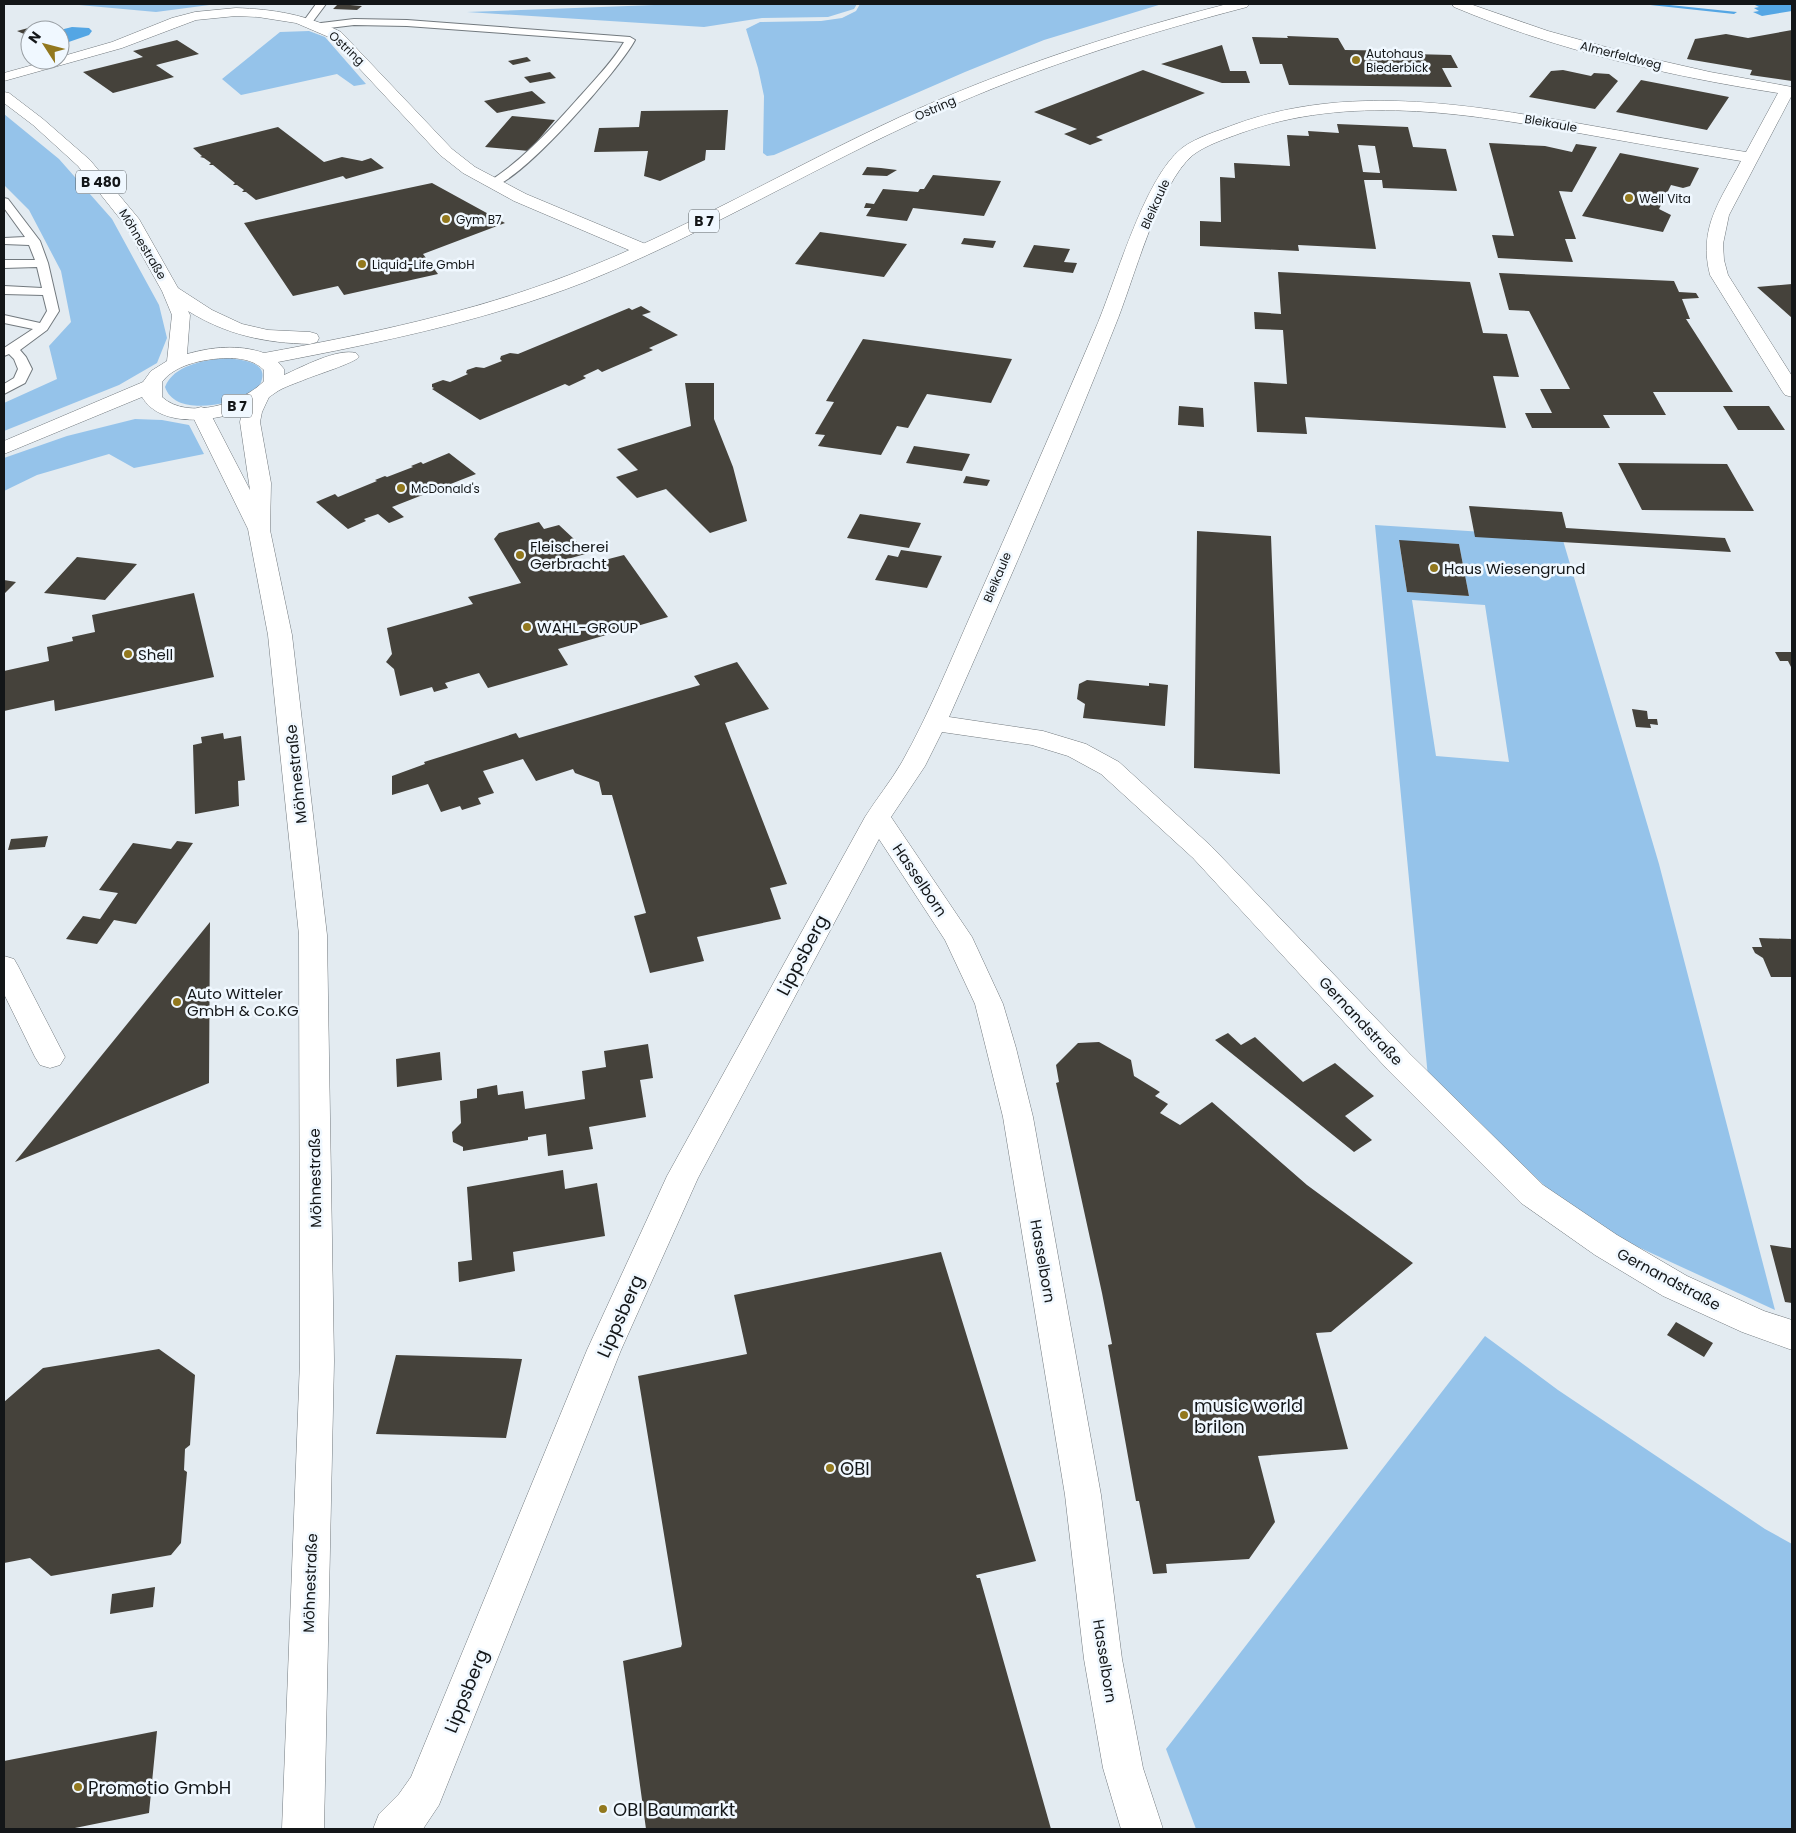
<svg xmlns="http://www.w3.org/2000/svg" width="1796" height="1833" font-family="Poppins,sans-serif">
<style>
.green{fill:#95c3ea;fill-rule:evenodd}
.water{fill:#54a6e4}
.lines{fill:none;stroke-linecap:round;stroke-linejoin:round}
.stream{fill:#54a6e4;fill-rule:evenodd}
.building{fill:#45423b;fill-rule:evenodd}
.service-casing{stroke:#72797e;stroke-width:2}
.minor-casing{stroke:#72797e;stroke-width:1}
.tertiary-casing{stroke:#72797e;stroke-width:1}
.primary-casing{stroke:#72797e;stroke-width:1}
.service{fill:#fff;fill-rule:evenodd}
.minor{fill:#fff;fill-rule:evenodd}
.tertiary{fill:#fff;fill-rule:evenodd}
.primary{fill:#fff;fill-rule:evenodd}
.poi-dot{fill:#92781e;stroke:#f0f8ff;stroke-width:2}
.labels{text-anchor:middle;dominant-baseline:central;stroke-width:5;stroke-linejoin:round;paint-order:stroke}
.far-street-label{font-size:12px;fill:#131618;stroke:#f0f8ff}
.far-poi-label{font-size:12px;fill:#131618;stroke:#f0f8ff;text-anchor:start}
.shield{fill:#f0f8ff;stroke:#555a5d;stroke-width:1}
.shield-label{font-size:14px;font-weight:bold;fill:#131618}
.poi-label{font-size:15px;fill:#131618;stroke:#f0f8ff;text-anchor:start}
.street-label{font-size:15px;fill:#131618;stroke:#f0f8ff}
.near-street-label{font-size:18px;fill:#131618;stroke:#f0f8ff}
.near-poi-label{font-size:18px;fill:#131618;stroke:#f0f8ff;text-anchor:start}
</style>
<rect width="100%" height="100%" fill="#e3ebf1"/>
<path class="green" d="M 68,4 L 217,4 L 156,12 Z
M 681,4 L 857,4 L 854,9 L 828,17 L 762,18 L 704,27 L 467,12 Z
M 860,4 L 1162,4 L 1044,40 L 965,72 L 774,155 L 767,156 L 763,153 L 764,96 L 758,68 L 746,29 L 760,22 L 821,21 L 842,18 L 856,11 Z
M 309,31 L 325,37 L 366,84 L 354,86 L 337,74 L 241,95 L 222,79 L 280,32 Z
M 4,114 L 59,159 L 112,219 L 159,305 L 167,338 L 157,363 L 119,385 L 4,431 L 4,403 L 57,379 L 49,346 L 71,322 L 61,271 L 29,210 L 4,185 Z
M 223,358 C 235,359 267,360 262,379 C 261,385 256,390 250,393 C 230,405 175,417 165,387 C 174,365 202,361 223,358 Z
M 135,419 L 162,420 L 189,425 L 204,454 L 134,468 L 109,454 L 37,475 L 4,491 L 4,458 L 67,436 Z
M 1375,525 L 1562,537 L 1659,864 L 1775,1310 L 1612,1235 L 1578,1217 L 1428,1077 ZM 1399,541 L 1459,544 L 1469,596 L 1407,592 ZM 1412,600 L 1485,605 L 1509,762 L 1436,756 Z
M 1485,1336 L 1558,1390 L 1765,1529 L 1792,1544 L 1792,1829 L 1196,1829 L 1166,1749 Z"/>
<path class="water" d="M 1753,4 L 1792,4 L 1792,11 L 1762,16 L 1753,12 L 1759,11 L 1754,8 L 1759,7 Z
M 72,27 L 89,28 L 92,31 L 89,35 L 60,45 L 60,30 Z"/>
<g class="lines">
<path class="stream" d="M 1641,4 L 1660,4 L 1737,12 L 1734,14 Z"/>
</g>
<path class="building" d="M 338,4 L 362,6 L 357,10 L 333,9 Z
M 47,23 L 54,26 L 42,30 L 30,30 L 30,32 L 24,34 L 17,31 Z
M 1792,30 L 1792,81 L 1750,75 L 1752,70 L 1687,59 L 1695,39 L 1726,34 L 1748,38 Z
M 1287,36 L 1338,38 L 1345,50 L 1411,51 L 1412,54 L 1451,55 L 1458,68 L 1442,68 L 1452,87 L 1289,85 L 1282,64 L 1260,64 L 1252,37 L 1288,38 Z
M 177,40 L 199,54 L 156,65 L 174,77 L 113,93 L 83,72 L 143,57 L 133,51 Z
M 1222,45 L 1230,71 L 1246,71 L 1250,83 L 1222,83 L 1161,64 Z
M 527,57 L 531,61 L 513,65 L 508,61 Z
M 1143,70 L 1205,93 L 1096,137 L 1103,140 L 1090,145 L 1064,134 L 1077,129 L 1034,112 Z
M 1563,70 L 1591,76 L 1594,73 L 1609,74 L 1618,81 L 1595,109 L 1529,97 L 1551,71 Z
M 550,72 L 556,78 L 530,83 L 524,77 Z
M 1641,80 L 1729,97 L 1707,130 L 1616,112 Z
M 532,91 L 546,103 L 497,113 L 484,101 Z
M 728,110 L 725,150 L 706,150 L 705,160 L 660,181 L 644,176 L 648,151 L 594,152 L 599,128 L 639,127 L 641,111 Z
M 512,116 L 555,120 L 529,151 L 485,147 Z
M 1337,124 L 1408,127 L 1413,147 L 1446,149 L 1457,191 L 1383,188 L 1382,180 L 1364,180 L 1376,249 L 1298,245 L 1299,251 L 1200,246 L 1200,221 L 1221,222 L 1220,177 L 1235,178 L 1234,163 L 1290,166 L 1287,135 L 1309,136 L 1308,131 L 1339,133 ZM 1358,145 L 1375,146 L 1380,173 L 1363,172 Z
M 278,127 L 324,162 L 342,157 L 362,161 L 371,158 L 384,168 L 346,179 L 343,176 L 256,200 L 246,192 L 242,192 L 244,190 L 237,185 L 233,185 L 235,183 L 213,165 L 209,165 L 211,163 L 204,158 L 200,157 L 202,156 L 193,148 Z
M 1489,143 L 1545,146 L 1572,152 L 1576,144 L 1597,147 L 1572,192 L 1559,191 L 1576,239 L 1565,239 L 1573,262 L 1498,258 L 1492,235 L 1514,236 Z
M 1620,153 L 1699,168 L 1690,186 L 1683,188 L 1671,185 L 1659,209 L 1671,215 L 1663,232 L 1582,216 Z
M 867,167 L 881,168 L 897,170 L 887,176 L 862,175 Z
M 933,175 L 1001,181 L 984,216 L 913,208 L 907,221 L 866,216 L 871,208 L 864,208 L 866,203 L 874,204 L 883,189 L 918,192 L 920,189 L 924,189 Z
M 432,183 L 505,223 L 423,254 L 438,274 L 344,295 L 338,286 L 293,296 L 244,223 Z
M 820,232 L 907,244 L 884,277 L 795,264 Z
M 964,238 L 996,241 L 993,248 L 961,244 Z
M 1034,245 L 1070,249 L 1064,262 L 1077,263 L 1073,273 L 1023,267 Z
M 1278,272 L 1470,282 L 1483,333 L 1507,334 L 1519,377 L 1493,376 L 1506,428 L 1305,417 L 1307,434 L 1257,432 L 1254,382 L 1287,384 L 1283,330 L 1255,329 L 1254,312 L 1281,314 Z
M 1499,273 L 1674,281 L 1679,292 L 1696,293 L 1699,298 L 1682,299 L 1690,319 L 1686,319 L 1733,392 L 1653,392 L 1666,415 L 1603,415 L 1610,428 L 1532,428 L 1525,413 L 1552,413 L 1540,389 L 1570,389 L 1529,311 L 1509,310 Z
M 1792,284 L 1792,318 L 1757,287 Z
M 641,306 L 651,312 L 642,315 L 678,335 L 649,348 L 653,350 L 602,372 L 598,369 L 583,376 L 586,378 L 569,386 L 565,384 L 480,420 L 432,389 L 434,388 L 432,387 L 432,384 L 443,380 L 450,382 L 468,374 L 466,373 L 467,370 L 476,367 L 484,368 L 502,361 L 500,359 L 501,356 L 510,353 L 518,354 L 629,308 L 632,310 Z
M 863,339 L 1012,359 L 991,403 L 927,394 L 908,428 L 897,426 L 881,455 L 818,446 L 825,435 L 815,434 L 834,402 L 826,401 Z
M 685,383 L 714,383 L 714,419 L 733,467 L 747,521 L 710,533 L 666,489 L 637,498 L 616,477 L 638,470 L 617,449 L 691,426 Z
M 1179,406 L 1203,408 L 1204,427 L 1178,425 Z
M 1723,406 L 1769,406 L 1785,430 L 1738,430 Z
M 914,446 L 970,454 L 962,471 L 906,463 Z
M 449,453 L 476,474 L 392,507 L 404,517 L 389,523 L 378,514 L 364,519 L 366,521 L 348,529 L 316,502 L 335,494 L 338,497 L 377,481 L 375,480 L 385,476 L 387,477 L 413,467 L 411,466 L 421,462 L 423,464 Z
M 1618,463 L 1727,464 L 1754,511 L 1642,510 Z
M 966,476 L 990,480 L 987,486 L 963,483 Z
M 1469,506 L 1562,512 L 1566,528 L 1725,538 L 1731,552 L 1475,537 Z
M 860,514 L 921,523 L 909,548 L 847,538 Z
M 539,522 L 544,529 L 559,525 L 589,553 L 564,560 L 570,569 L 624,555 L 668,617 L 558,649 L 568,665 L 488,688 L 479,673 L 445,683 L 448,688 L 434,692 L 432,687 L 400,696 L 394,669 L 386,662 L 392,654 L 387,628 L 473,604 L 468,597 L 521,583 L 494,539 L 499,533 Z
M 1197,531 L 1271,536 L 1280,774 L 1194,768 Z
M 1399,540 L 1459,544 L 1469,596 L 1407,592 Z
M 901,550 L 942,556 L 927,588 L 875,580 L 888,555 L 898,557 Z
M 77,557 L 137,564 L 105,600 L 44,593 Z
M 4,580 L 16,582 L 4,594 Z
M 194,593 L 214,677 L 55,711 L 54,700 L 4,711 L 4,671 L 49,661 L 47,647 L 73,641 L 72,637 L 95,632 L 92,615 Z
M 1775,652 L 1792,652 L 1792,669 L 1788,661 L 1780,661 Z
M 737,662 L 769,709 L 725,723 L 787,884 L 770,888 L 781,919 L 697,937 L 704,961 L 650,973 L 634,916 L 646,913 L 612,795 L 602,795 L 599,782 L 575,773 L 573,769 L 536,781 L 523,759 L 483,771 L 494,793 L 478,798 L 481,804 L 462,810 L 460,806 L 441,812 L 428,784 L 392,795 L 392,776 L 425,764 L 424,762 L 516,733 L 519,738 L 700,685 L 694,676 Z
M 1087,680 L 1149,686 L 1149,683 L 1168,685 L 1165,726 L 1083,718 L 1085,704 L 1077,699 L 1079,684 Z
M 1632,709 L 1647,711 L 1648,719 L 1657,719 L 1658,725 L 1650,724 L 1651,728 L 1636,727 Z
M 223,733 L 224,739 L 241,736 L 245,780 L 238,781 L 239,806 L 195,814 L 193,745 L 202,743 L 201,737 Z
M 48,836 L 45,847 L 8,850 L 11,839 Z
M 177,841 L 193,843 L 136,924 L 114,920 L 97,944 L 66,939 L 83,916 L 100,919 L 118,893 L 99,890 L 133,843 L 171,849 Z
M 210,922 L 209,1083 L 15,1162 Z
M 1759,938 L 1792,939 L 1792,977 L 1771,977 L 1763,958 L 1755,953 L 1752,947 L 1762,947 Z
M 1228,1033 L 1241,1045 L 1255,1037 L 1303,1082 L 1335,1063 L 1374,1096 L 1345,1116 L 1372,1140 L 1354,1152 L 1215,1040 Z
M 1099,1042 L 1131,1060 L 1134,1076 L 1160,1092 L 1155,1096 L 1168,1104 L 1160,1113 L 1180,1125 L 1212,1102 L 1307,1185 L 1413,1263 L 1331,1332 L 1316,1333 L 1348,1449 L 1258,1456 L 1275,1522 L 1249,1559 L 1166,1564 L 1167,1573 L 1153,1574 L 1139,1501 L 1136,1501 L 1108,1345 L 1112,1344 L 1102,1293 L 1056,1083 L 1059,1082 L 1056,1065 L 1078,1043 Z
M 648,1044 L 653,1078 L 640,1080 L 646,1117 L 589,1127 L 593,1149 L 548,1156 L 546,1134 L 528,1137 L 528,1140 L 463,1151 L 463,1147 L 453,1142 L 452,1132 L 461,1123 L 460,1101 L 477,1098 L 477,1089 L 497,1085 L 498,1095 L 523,1091 L 525,1109 L 585,1099 L 582,1071 L 606,1067 L 604,1051 Z
M 440,1052 L 442,1080 L 397,1087 L 396,1059 Z
M 563,1170 L 565,1189 L 597,1183 L 605,1236 L 513,1252 L 515,1271 L 459,1282 L 458,1262 L 472,1260 L 467,1187 Z
M 1770,1245 L 1791,1248 L 1792,1303 L 1785,1302 Z
M 941,1252 L 1036,1561 L 976,1575 L 977,1578 L 980,1578 L 1051,1829 L 646,1829 L 623,1661 L 681,1647 L 682,1644 L 638,1376 L 747,1354 L 734,1295 Z
M 1676,1322 L 1713,1343 L 1704,1357 L 1667,1335 Z
M 159,1349 L 195,1375 L 190,1445 L 185,1449 L 184,1470 L 187,1472 L 181,1543 L 171,1555 L 51,1576 L 30,1558 L 4,1563 L 4,1402 L 43,1368 Z
M 396,1355 L 522,1359 L 506,1438 L 376,1434 Z
M 155,1587 L 153,1607 L 110,1614 L 112,1594 Z
M 157,1731 L 149,1813 L 70,1829 L 4,1829 L 4,1761 Z"/>
<g class="lines">
<g class="service-casing">
<path id="service" d="M 316,4 L 326,4 L 311,24 L 305,24 L 303,22 Z
M 354,19 L 407,20 L 630,37 L 635,40 C 619,70 523,180 492,187 L 486,184 L 488,182 C 525,159 554,125 583,93 C 597,77 613,61 624,42 L 407,26 L 354,25 L 321,29 L 316,26 L 321,23 Z
M 4,198 L 8,199 L 40,241 L 48,263 L 59,311 L 47,330 L 20,350 L 26,357 L 32,369 L 25,383 L 4,394 L 4,384 L 14,378 L 18,369 L 14,359 L 9,354 L 4,356 L 4,348 L 33,329 L 4,323 L 4,315 L 40,323 L 47,311 L 43,295 L 4,294 L 4,286 L 42,288 L 37,267 L 4,268 L 4,260 L 35,260 L 29,245 L 4,244 L 4,238 L 25,237 L 4,208 Z"/>
</g>
<g class="minor-casing">
<path id="minor" d="M 1452,4 L 1470,4 L 1548,31 L 1631,54 L 1710,72 L 1792,87 L 1792,95 L 1729,215 L 1723,244 L 1724,260 L 1728,275 L 1792,376 L 1792,397 L 1785,395 L 1782,391 L 1710,275 C 1698,228 1720,201 1741,161 C 1685,152 1629,142 1573,132 C 1463,113 1349,94 1241,133 C 1225,139 1206,145 1193,155 C 1158,184 1133,283 1115,326 C 1063,458 1006,588 949,717 L 1043,731 L 1086,744 L 1119,762 L 1211,846 L 1410,1054 L 1543,1185 L 1617,1235 L 1687,1276 L 1764,1311 L 1792,1320 L 1792,1350 L 1742,1332 L 1663,1296 L 1595,1255 L 1521,1203 L 1388,1070 L 1193,858 L 1101,774 L 1068,756 L 1032,745 L 942,732 L 925,766 L 891,817 L 972,937 L 1003,1004 L 1016,1048 L 1033,1117 L 1101,1495 L 1122,1659 L 1143,1768 L 1163,1829 L 1121,1829 L 1103,1768 L 1084,1659 L 1065,1495 L 1003,1117 L 986,1048 L 975,1004 L 945,940 L 879,839 L 698,1178 L 621,1350 L 439,1805 L 423,1829 L 373,1829 L 379,1814 L 399,1794 L 411,1777 L 587,1350 L 667,1176 L 865,817 C 877,798 891,781 902,762 C 929,714 950,662 972,612 C 1013,519 1054,426 1094,332 C 1115,285 1143,179 1182,148 C 1197,137 1218,131 1236,124 C 1347,84 1464,104 1576,123 C 1633,133 1689,143 1746,152 L 1778,93 C 1668,76 1556,50 1454,7 Z
M 236,8 C 273,9 308,15 341,32 L 452,149 L 475,167 L 526,194 L 648,245 L 651,249 L 648,253 L 642,254 L 636,253 L 514,201 L 463,173 L 440,155 L 331,38 L 296,23 L 258,17 L 236,16 L 196,20 L 122,48 L 4,81 L 4,73 L 51,60 L 60,60 L 60,57 L 112,42 L 172,18 L 195,12 Z
M 4,956 L 14,959 L 18,966 L 65,1057 L 60,1065 L 50,1068 L 40,1065 L 35,1057 L 4,994 Z"/>
</g>
<g class="tertiary-casing">
<path id="tertiary" d="M 259,391 L 266,393 L 269,397 L 262,412 L 260,422 L 271,483 L 270,530 L 292,635 L 327,935 L 334,1361 L 324,1829 L 282,1829 L 300,1361 L 299,935 L 268,635 L 248,529 L 191,413 L 194,409 L 201,407 L 208,409 L 250,490 L 240,422 C 242,411 246,402 252,393 Z"/>
</g>
<g class="primary-casing">
<path id="primary" d="M 1227,4 L 1249,4 L 1247,7 C 1132,37 1020,73 913,123 C 803,174 697,237 585,282 C 485,321 382,342 278,362 L 284,369 L 284,375 C 302,367 337,348 356,353 L 359,357 C 354,363 316,375 306,379 C 297,383 283,387 275,393 C 265,400 256,406 245,410 C 215,421 161,429 142,397 L 4,454 L 4,441 L 143,382 L 151,371 L 167,361 L 172,315 L 162,291 L 125,225 L 78,166 L 33,125 L 4,103 L 4,92 L 9,93 L 43,119 L 90,160 L 139,219 L 178,288 L 212,310 L 242,324 L 268,330 L 310,332 L 317,334 L 319,338 L 317,342 L 310,344 C 265,343 227,335 188,311 L 190,315 L 187,354 C 212,347 238,344 264,353 C 368,334 470,313 569,275 C 682,232 790,168 900,117 C 1005,69 1115,33 1227,4 ZM 232,358 C 244,359 255,361 264,370 L 264,381 C 243,403 188,421 162,397 L 162,382 C 176,363 209,358 232,358 Z"/>
</g>
<use href="#service" class="service"/>
<use href="#minor" class="minor"/>
<use href="#tertiary" class="tertiary"/>
<use href="#primary" class="primary"/>
</g>
<g class="poi-dot">
<circle cx="1356" cy="60" r="5"/>
<circle cx="1629" cy="198" r="5"/>
<circle cx="446" cy="219" r="5"/>
<circle cx="362" cy="264" r="5"/>
<circle cx="401" cy="488" r="5"/>
<circle cx="520" cy="555" r="5"/>
<circle cx="1434" cy="568" r="5"/>
<circle cx="527" cy="627" r="5"/>
<circle cx="128" cy="654" r="5"/>
<circle cx="177" cy="1002" r="5"/>
<circle cx="1184" cy="1415" r="5"/>
<circle cx="830" cy="1468" r="5"/>
<circle cx="78" cy="1787" r="5"/>
<circle cx="603" cy="1809" r="5"/>
</g>
<g class="labels">
<g class="far-street-label">
<text transform="translate(347 48) rotate(43)">Ostring</text>
<text transform="translate(1621 55) rotate(14)">Almerfeldweg</text>
<text transform="translate(935 108) rotate(-24)">Ostring</text>
<text transform="translate(1551 123) rotate(10)">Bleikaule</text>
<text transform="translate(1155 204) rotate(-66)">Bleikaule</text>
<text transform="translate(143 244) rotate(59)">Möhnestraße</text>
<text transform="translate(997 577) rotate(-67)">Bleikaule</text>
</g>
<g class="far-poi-label">
<text x="1366" y="53">Autohaus<tspan x="1366" dy="14">Biederbick</tspan></text>
<text x="1639" y="198">Well Vita</text>
<text x="456" y="219">Gym B7</text>
<text x="372" y="264">Liquid-Life GmbH</text>
<text x="411" y="488">McDonald's</text>
</g>
<g class="shield">
<rect x="76" y="170.5" width="50" height="23" rx="4"/>
<rect x="689" y="209.5" width="30" height="23" rx="4"/>
<rect x="222" y="394.5" width="30" height="23" rx="4"/>
</g>
<g class="shield-label">
<text x="101" y="182">B 480</text>
<text x="704" y="221">B 7</text>
<text x="237" y="406">B 7</text>
</g>
<g class="poi-label">
<text x="530" y="546">Fleischerei<tspan x="530" dy="17">Gerbracht</tspan></text>
<text x="1444" y="568">Haus Wiesengrund</text>
<text x="537" y="627">WAHL-GROUP</text>
<text x="138" y="654">Shell</text>
<text x="187" y="993">Auto Witteler<tspan x="187" dy="17">GmbH &amp; Co.KG</tspan></text>
</g>
<g class="street-label">
<text transform="translate(296 774) rotate(-96)">Möhnestraße</text>
<text transform="translate(920 880) rotate(56)">Hasselborn</text>
<text transform="translate(1361 1021) rotate(47)">Gernandstraße</text>
<text transform="translate(315 1178) rotate(-91)">Möhnestraße</text>
<text transform="translate(1043 1261) rotate(80)">Hasselborn</text>
<text transform="translate(1669 1279) rotate(28)">Gernandstraße</text>
<text transform="translate(310 1583) rotate(-88)">Möhnestraße</text>
<text transform="translate(1105 1661) rotate(81)">Hasselborn</text>
</g>
<g class="near-street-label">
<text transform="translate(802 955) rotate(-62)">Lippsberg</text>
<text transform="translate(620 1316) rotate(-66)">Lippsberg</text>
<text transform="translate(466 1691) rotate(-68)">Lippsberg</text>
</g>
<g class="near-poi-label">
<text x="1194" y="1405">music world<tspan x="1194" dy="21">brilon</tspan></text>
<text x="840" y="1468">OBI</text>
<text x="88" y="1787">Promotio GmbH</text>
<text x="613" y="1809">OBI Baumarkt</text>
</g>
</g>
<rect width="1796" height="1833" fill="none" stroke="#131618" stroke-width="10"/>
<g transform="translate(45 45) rotate(306)"><circle r="24" fill="#f0f8ff" stroke="#989ea3"/>
<path d="M0-4L9 19L0 12L-9 19Z" fill="#92781e"/>
<text y="-8" font-size="14" font-weight="bold" text-anchor="middle" fill="#131618">N</text>
</g>
</svg>
